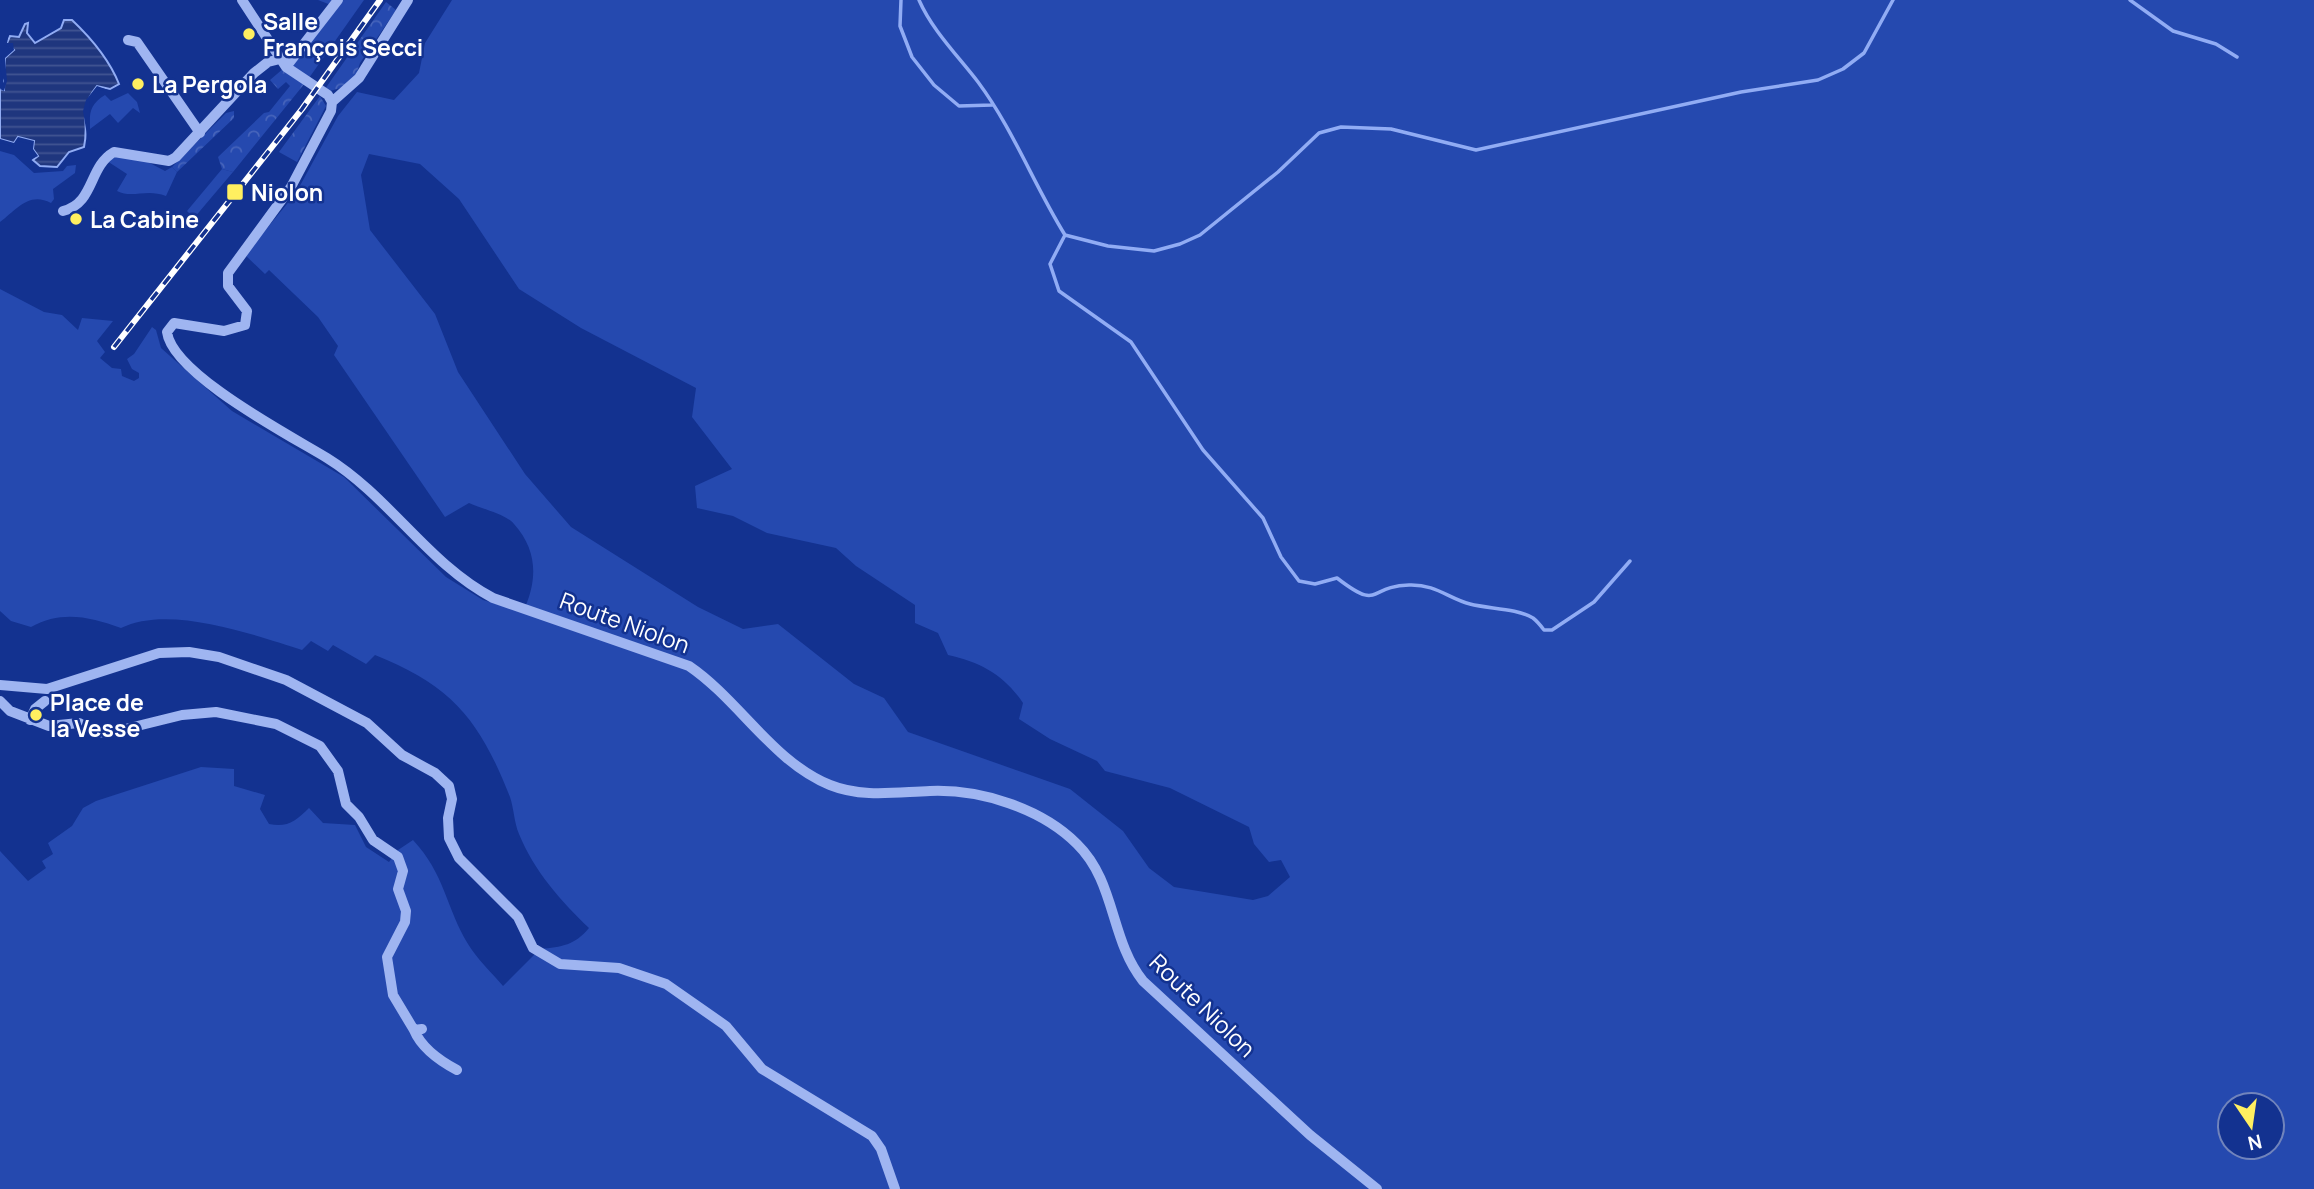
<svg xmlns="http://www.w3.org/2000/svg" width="2314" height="1189" font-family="Manrope,sans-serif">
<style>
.grass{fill:#2549af;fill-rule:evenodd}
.forest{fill:url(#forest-crowns)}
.water{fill:url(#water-rules);stroke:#91acf4;stroke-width:2}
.pier{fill:#133290}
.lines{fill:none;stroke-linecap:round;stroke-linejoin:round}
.stream{stroke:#91acf4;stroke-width:3.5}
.minor{stroke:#9fb5f1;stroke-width:10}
.rail-casing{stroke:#fff;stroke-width:6}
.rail{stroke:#133290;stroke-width:3.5;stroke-dasharray:10;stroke-linecap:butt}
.poi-dot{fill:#ffef60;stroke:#133290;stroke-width:2.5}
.labels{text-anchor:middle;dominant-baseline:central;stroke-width:5;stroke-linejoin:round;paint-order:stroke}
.poi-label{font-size:23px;font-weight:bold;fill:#fff;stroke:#133290;text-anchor:start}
.street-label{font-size:23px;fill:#fff;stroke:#133290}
</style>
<defs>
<pattern id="forest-crowns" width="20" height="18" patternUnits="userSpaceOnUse" patternTransform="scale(1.75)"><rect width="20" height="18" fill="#2549af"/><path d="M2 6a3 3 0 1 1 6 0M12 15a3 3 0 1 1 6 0" fill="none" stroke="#4664bb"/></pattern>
<pattern id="water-rules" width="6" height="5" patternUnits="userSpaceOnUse" patternTransform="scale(1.75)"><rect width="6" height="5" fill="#1f367e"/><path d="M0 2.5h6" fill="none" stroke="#415491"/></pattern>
</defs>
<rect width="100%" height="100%" fill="#133290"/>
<path class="grass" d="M 318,0 L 364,0 L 309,78 L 292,66 L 336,7 Z
M 452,0 L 2314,0 L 2314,1189 L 0,1189 L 0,851 L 28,881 L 46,868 L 42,861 L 53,854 L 48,843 L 72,826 L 83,808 L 96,801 L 201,767 L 234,769 L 234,786 L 265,795 L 260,809 L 269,824 C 287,828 296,821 309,808 L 323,823 L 355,825 L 366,847 L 389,862 L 398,850 L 413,840 C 445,874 446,908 468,944 C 477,959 492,973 503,986 L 540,949 C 562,947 575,945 589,928 C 561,901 534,871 519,834 C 514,822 514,809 510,797 C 480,721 453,686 375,655 L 366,664 L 333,645 L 328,651 L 311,641 L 302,650 C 254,635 169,604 121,628 C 90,617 62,610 31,627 L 11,621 L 0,611 L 0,289 L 44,312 L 62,315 L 78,330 L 82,318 L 113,321 L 97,341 L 105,352 L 100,358 L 112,368 L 121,369 L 122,376 L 134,381 L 139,378 L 139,373 L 132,369 L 127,359 L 134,354 L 152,327 L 156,330 L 161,348 L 232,411 L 344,477 L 446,577 L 483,600 L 523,612 C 537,582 539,552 514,524 C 506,514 482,509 469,503 L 445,517 L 334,355 L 338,346 L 318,317 L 269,270 L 265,274 L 245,255 L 296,193 L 338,116 L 357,92 L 394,100 L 419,73 L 425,43 ZM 369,154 L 420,164 L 459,199 L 519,289 L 581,328 L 696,388 L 692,417 L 732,469 L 695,486 L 697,508 L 733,516 L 767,533 L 836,548 L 856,566 L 915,605 L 915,623 L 938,633 L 948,655 C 981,662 1005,676 1023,703 L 1019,719 L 1050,739 L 1097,761 L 1105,771 L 1170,788 L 1249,827 L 1254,844 L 1269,862 L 1281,860 L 1290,877 L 1268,896 L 1253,900 L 1174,887 L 1149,868 L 1123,831 L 1070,789 L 908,732 L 884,698 L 854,684 L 778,624 L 743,629 L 698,607 L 571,527 L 525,474 L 458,372 L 435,314 L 370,230 L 361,175 ZM 2230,1105 L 2272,1105 L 2272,1147 L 2230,1147 Z
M 128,93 L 137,102 L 140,113 L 133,108 L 118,123 L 110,114 L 90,129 C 89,113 90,104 105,95 L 111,101 Z
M 0,151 L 14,155 L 34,173 L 63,171 L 67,166 L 76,165 L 75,173 L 53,189 L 54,199 L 51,203 C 29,191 16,210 0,222 Z
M 120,155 L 146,161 L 165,171 L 172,167 L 177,172 L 166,196 C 146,188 133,199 117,191 L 127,174 L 107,161 Z
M 222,169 L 233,172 L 194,218 L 187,211 Z"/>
<path class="forest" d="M 386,2 L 396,10 L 360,63 L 356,75 L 344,87 L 330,91 L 325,89 Z
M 284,68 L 305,83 L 233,172 L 222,169 L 218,157 L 264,113 L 269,112 L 290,86 L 286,82 L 278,89 L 270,80 Z
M 320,96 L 326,106 L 297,162 L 279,152 Z
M 234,111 L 234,118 L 177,172 L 172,167 L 226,113 Z"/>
<path class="water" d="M 64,20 L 72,20 C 91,38 109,59 119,84 L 110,89 L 97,86 C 77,111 90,120 84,147 L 69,152 L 57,167 L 40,166 L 33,160 L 38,156 L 33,149 L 34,141 L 18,137 L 14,143 L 0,139 L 0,89 L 4,90 L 5,58 L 14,50 L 7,43 L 10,36 L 19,37 L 25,24 L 28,23 L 27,33 L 35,43 L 61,28 Z"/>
<path class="pier" d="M 9,33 L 7,43 L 13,43 L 14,50 L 5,58 L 7,81 L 4,91 L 0,89 L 4,81 L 0,70 L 2,56 L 10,48 L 3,44 Z
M 97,86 L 111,91 L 98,90 L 89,102 L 90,133 L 87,135 L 83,111 L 86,100 Z
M 18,137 L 34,141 L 33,149 L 38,156 L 30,160 L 34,155 L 30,150 L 30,144 L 19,141 L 13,146 L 0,143 L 0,139 L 14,143 Z"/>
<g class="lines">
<path class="stream" d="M 901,0 L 900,26 L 912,57 L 934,85 L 959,106 L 992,105
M 919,0 C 932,30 958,56 978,82 C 1013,129 1034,185 1065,235 L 1050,264 L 1059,291 L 1131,342 L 1203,450 L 1263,518 L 1281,557 L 1299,581 L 1315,584 L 1337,578 C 1381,612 1367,586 1409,585 C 1436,584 1449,599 1470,604 C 1489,609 1516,608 1533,618 C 1537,621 1541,626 1544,630 L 1552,630 L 1594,602 L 1630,561
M 2130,0 L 2173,31 L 2216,44 L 2237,57
M 1065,235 L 1108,246 L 1154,251 L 1180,244 L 1200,235 L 1278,172 L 1319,133 L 1341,127 L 1391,129 L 1476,150 L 1741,92 L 1818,80 L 1843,69 L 1864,53 L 1893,0"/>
<path class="minor" d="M 242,0 L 286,67 L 328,95 L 332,102
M 128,40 L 137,42 L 200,133
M 286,67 L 338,0
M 332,102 L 331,111 L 291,187 L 228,273 L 228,286 L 247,311 L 245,325 L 224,331 L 174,323 L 167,332 C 172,374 291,436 327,458 C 390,497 428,564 493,598 L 689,666 C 739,700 773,762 830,785 C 862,798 897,792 930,791 C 980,789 1041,808 1077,844 C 1116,882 1110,940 1143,981 L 1310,1135 L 1377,1189
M 332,102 L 359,78 L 408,0
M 63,211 C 95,203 88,167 114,152 L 169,161 L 176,157 L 254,73 L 268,62 L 280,59
M 0,685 L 47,689 L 159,653 L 189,652 L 219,657 L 286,680 L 367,723 L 402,755 L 435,773 L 449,786 L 452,799 L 448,818 L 449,838 L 459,858 L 518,917 L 533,948 L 560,964 L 619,968 L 666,984 L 726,1026 L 762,1069 L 872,1136 L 881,1149 L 895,1189
M 0,701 L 10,711 L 49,726 L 79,723 L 97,732 L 109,733 L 182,715 L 216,712 L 276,724 L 320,746 L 338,771 L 346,804 L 359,817 L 373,840 L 398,857 L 403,871 L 398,889 L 406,911 L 405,922 L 387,957 L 393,995 L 414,1030 L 422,1029
M 30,720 L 35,709 L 45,701
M 414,1030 C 422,1049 440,1061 457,1070"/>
<g class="rail-casing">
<path id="rail" d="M 114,347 L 302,109 L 380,0"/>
</g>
<use href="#rail" class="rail"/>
</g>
<g class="poi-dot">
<circle cx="249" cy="34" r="7"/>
<circle cx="138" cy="84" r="7"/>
<rect x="226" y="183" width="18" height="18" rx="3.5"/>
<circle cx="76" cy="219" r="7"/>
<circle cx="36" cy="715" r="7"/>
</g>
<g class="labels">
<g class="poi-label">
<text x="263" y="21">Salle<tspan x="263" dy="26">François Secci</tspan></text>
<text x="152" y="84">La Pergola</text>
<text x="251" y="192">Niolon</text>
<text x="90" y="219">La Cabine</text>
<text x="50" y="702">Place de<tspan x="50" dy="26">la Vesse</tspan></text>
</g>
<g class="street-label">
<text transform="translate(625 622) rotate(20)">Route Niolon</text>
<text transform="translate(1203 1005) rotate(44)">Route Niolon</text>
</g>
</g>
<g transform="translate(2251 1126) rotate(167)"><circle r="33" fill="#133290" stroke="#7184bc" stroke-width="2"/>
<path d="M0-5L12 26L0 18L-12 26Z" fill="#ffef60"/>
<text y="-10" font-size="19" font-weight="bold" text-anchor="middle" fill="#ffffff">N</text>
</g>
</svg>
